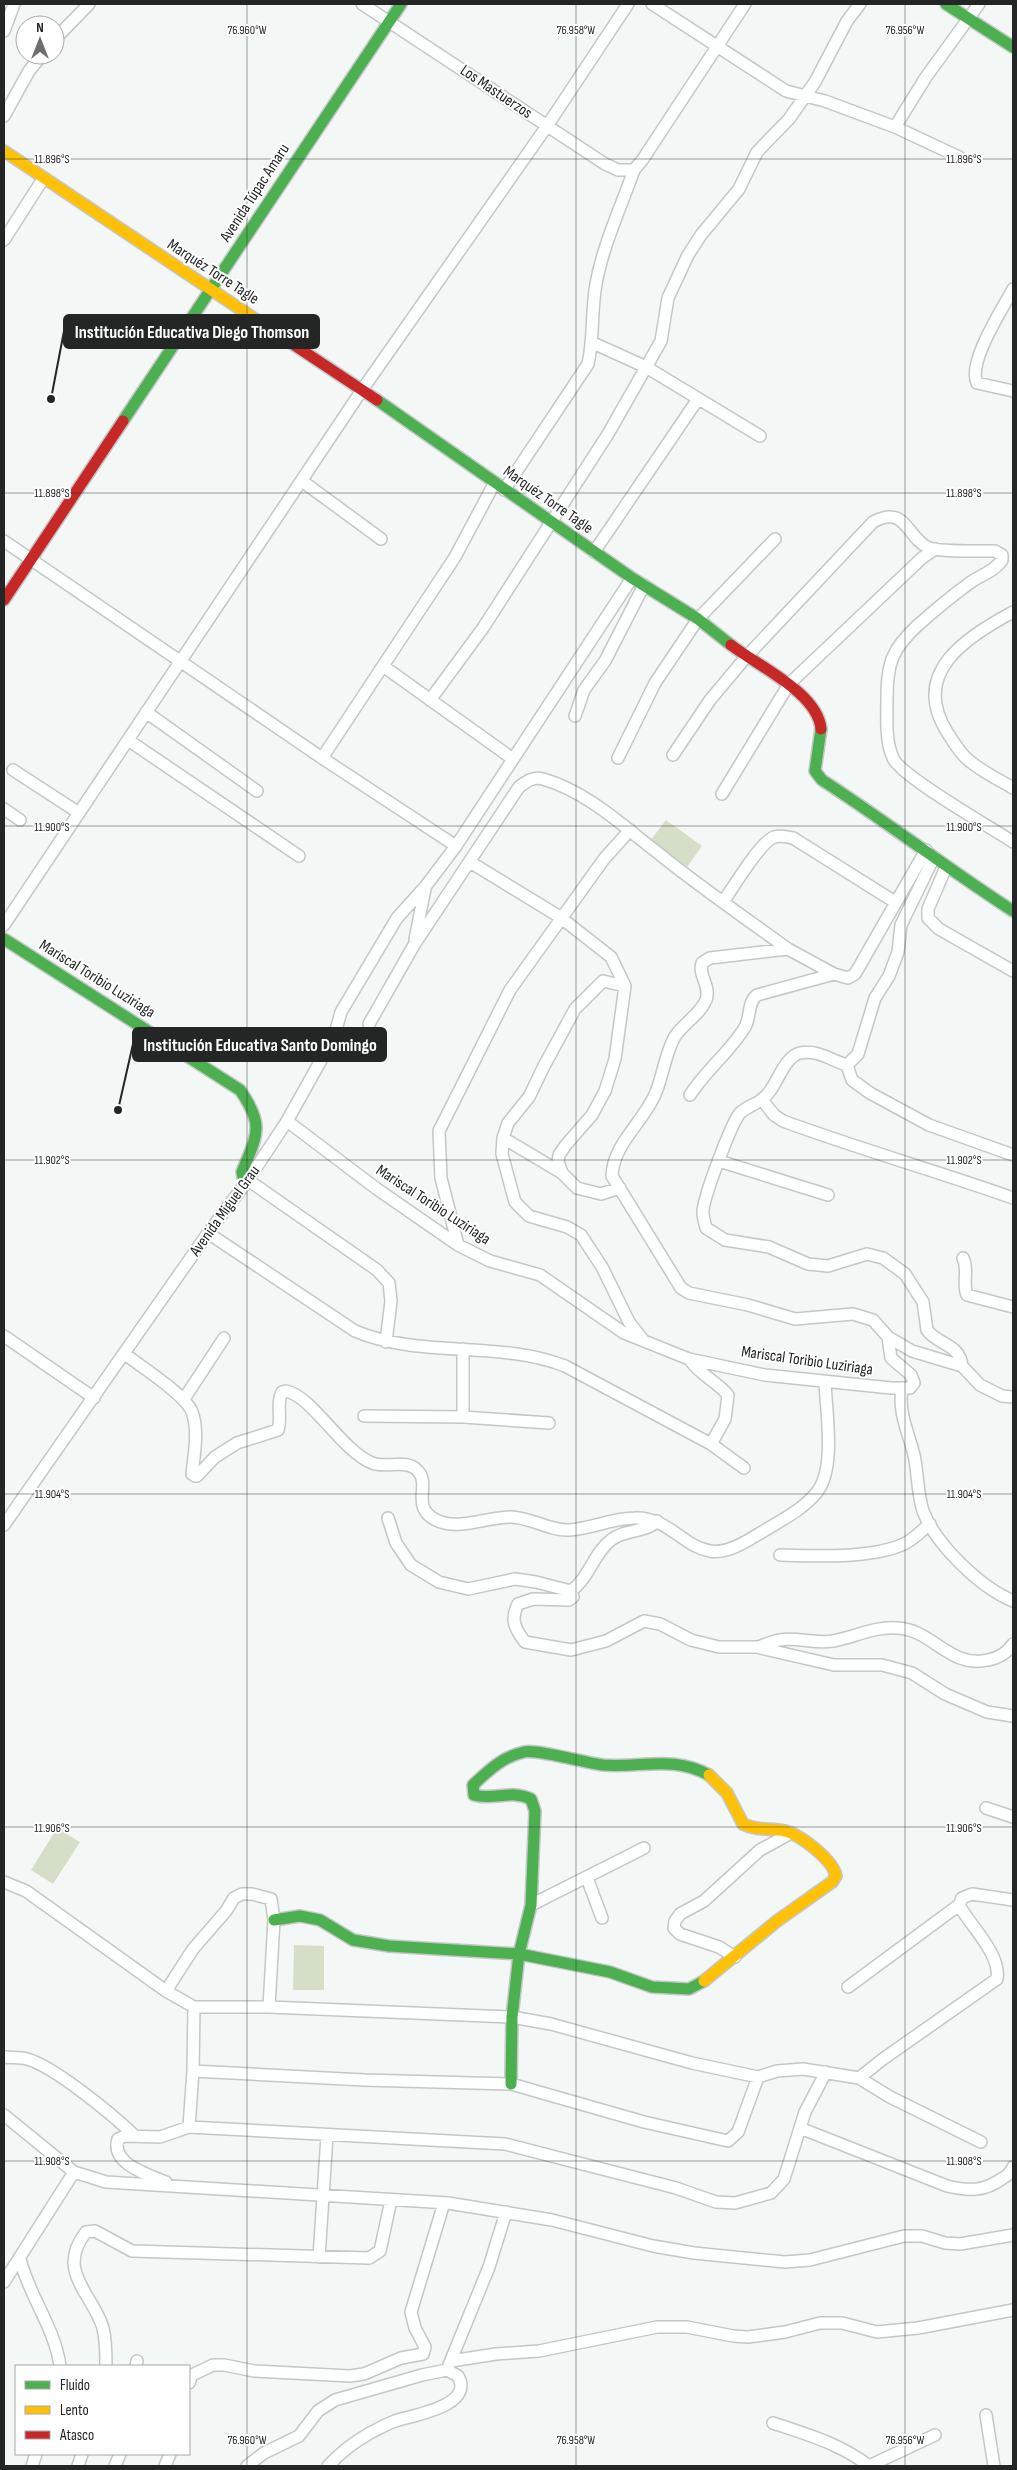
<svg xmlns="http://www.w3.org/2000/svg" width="1017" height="2470" font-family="'Sofia Sans Condensed',sans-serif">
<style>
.grass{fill:#d5dfc7}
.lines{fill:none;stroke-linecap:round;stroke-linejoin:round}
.street-casing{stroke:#c4c7c6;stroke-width:14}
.fast-casing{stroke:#c4c7c6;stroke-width:14}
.slow-casing{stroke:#c4c7c6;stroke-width:14}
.jam-casing{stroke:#c4c7c6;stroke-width:14}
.street{stroke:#fdfefe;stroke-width:11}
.fast{stroke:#4caf50;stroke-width:11}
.slow{stroke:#ffc107;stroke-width:11}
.jam{stroke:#c62828;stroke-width:11}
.ticks{fill:none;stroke:#242625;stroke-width:1;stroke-opacity:0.45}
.labels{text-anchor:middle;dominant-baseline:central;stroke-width:4;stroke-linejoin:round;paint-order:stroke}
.street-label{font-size:16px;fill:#242625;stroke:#fff}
.ticks-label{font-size:12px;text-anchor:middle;fill:#242625;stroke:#fff;stroke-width:4;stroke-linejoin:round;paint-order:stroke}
.leader{fill:none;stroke:#242625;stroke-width:2}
.callout-dot{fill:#242625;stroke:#fff;stroke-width:2}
.callout{fill:#242625;stroke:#242625;stroke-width:2}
.callout-label{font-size:18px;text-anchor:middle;font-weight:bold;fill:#fff}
</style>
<rect width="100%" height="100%" fill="#f3f7f5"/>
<path class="grass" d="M 666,820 L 702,846 L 687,867 L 650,841 Z
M 57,1828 L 80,1842 L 53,1884 L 31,1870 Z
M 294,1945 L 324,1946 L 324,1990 L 293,1990 Z"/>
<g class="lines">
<g class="street-casing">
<path id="street" d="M 362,4 L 605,164 L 618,170 L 634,170
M 652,4 L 786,91 L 825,101 L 895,127 L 959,157
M 4,31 L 14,4
M 55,39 L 89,4
M 4,116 L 29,71 L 42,55
M 895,127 L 926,77 L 979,4
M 4,240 L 43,179
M 1013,289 C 1003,308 967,363 977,383 L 1013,391
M 593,343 L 646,367 L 760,436
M 302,481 L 381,539
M 504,490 L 588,364 C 594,338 591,311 596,284 C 603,245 621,207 634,170 L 643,159 L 745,4
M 4,541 L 322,758 L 456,846
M 594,552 L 698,399
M 1013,612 C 966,637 910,673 947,732 C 953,741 958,750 965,757 C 978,770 998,779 1013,788
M 383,666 L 513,759
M 430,700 L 483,628 L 608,434 L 661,341 L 668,298 L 688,255 L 701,235 L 739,189 L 757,152 L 789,119 L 815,82 L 847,21 L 860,4
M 146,712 L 257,791
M 575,716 L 584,690 L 605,661 L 644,585
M 128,740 L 299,856
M 673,755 L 710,700 L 746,657 L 873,522 C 907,504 906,538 929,548 C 941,552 980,551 995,551 L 1002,555 L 1002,560 C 995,571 981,575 971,582 C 953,595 935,610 918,625 C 892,649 887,663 887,698 C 887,716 885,741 893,758 C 900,776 992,828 1013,842
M 322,758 L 455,557 L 494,484
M 618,758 L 655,683 L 698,619 L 775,539
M 13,770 L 79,813
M 722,794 L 789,684 L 922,558 L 935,549
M 4,809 L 20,820
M 926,850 L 855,974 L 848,978 L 834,974 L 788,949 L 710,958 L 702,963 C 698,976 711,986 706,1000 C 700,1015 682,1024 674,1038 C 665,1055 663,1075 656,1092 C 645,1121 613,1143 612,1176 L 681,1288 L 689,1293 L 748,1305 L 795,1319 L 853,1314 L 873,1320 L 888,1337 L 912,1351 L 962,1366 L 980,1385 L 1002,1396 L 1013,1397
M 934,857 L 901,925 L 898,952 L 889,976 L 875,998 L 858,1054 L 847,1065 C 832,1061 817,1049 800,1053 C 786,1056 778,1080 770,1091 C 760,1105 751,1103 740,1113 C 732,1122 702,1200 703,1213 C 703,1218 705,1223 706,1228 L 725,1240 L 769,1247 L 808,1264 L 828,1266 L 867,1254 L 883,1258 L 905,1274 L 923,1302 L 927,1330 C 938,1345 960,1344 962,1366
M 470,862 L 560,917 L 611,957 L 625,986 L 615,1059 L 605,1091 L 592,1115 L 565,1146 L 559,1155 L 558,1162 L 562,1173 L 577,1188 L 601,1194 L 620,1188
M 946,867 L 928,909 L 928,918 L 939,929 L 1013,971
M 723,902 C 733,888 760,842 774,837 C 781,835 787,837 793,838 L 895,902
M 4,925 L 362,390 L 547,126 L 628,4
M 415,939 L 425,889
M 625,986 L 603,981 L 575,1009 L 544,1066 L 529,1097 L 508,1123 L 503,1138 L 502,1154 L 515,1202 L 529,1216 L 567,1227 L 581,1235 L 602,1267 L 629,1322 L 643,1340
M 369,1024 L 414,945 L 519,787 C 526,782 533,776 543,779 C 586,791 623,826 658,853 C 700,887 744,917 788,949
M 847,1065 L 852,1080 L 870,1093 L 929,1125 L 1013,1155
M 690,1095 C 706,1070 730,1052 745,1027 C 751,1017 747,1003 757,995 L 834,974
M 763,1101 L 774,1115 L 783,1121 C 859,1149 937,1171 1013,1198
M 287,1121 L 377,1189 L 458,1245 L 490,1261 L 540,1275 L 624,1333 L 689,1359 L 765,1375 L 891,1388 L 910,1388 L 914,1383 L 911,1375 L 891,1358 L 888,1337
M 503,1138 L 562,1173
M 719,1161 L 828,1195
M 248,1180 L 377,1270 L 389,1283 L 391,1301 L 386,1342
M 208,1233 L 355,1331 C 422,1359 498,1340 565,1366 L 711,1444 L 744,1468
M 458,1245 L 441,1178 L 439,1131 L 510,990 L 604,859 L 630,830
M 963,1258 C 969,1270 962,1284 967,1295 L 1013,1307
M 4,1336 L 94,1398
M 463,1349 L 463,1417
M 125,1354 C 140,1366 186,1395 192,1412 C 199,1430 194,1456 192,1474 L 195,1476 L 197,1476 L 215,1457 L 237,1443 L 278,1430 C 282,1418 276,1403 282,1392 L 286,1391 C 312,1396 341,1450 372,1463 C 386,1469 407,1458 418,1471 C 431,1485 410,1507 436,1520 C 457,1531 488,1517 510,1517 C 531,1517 549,1531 569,1530 C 591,1529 612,1518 635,1518 C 668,1517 682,1546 710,1551 C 728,1554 747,1541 762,1532 C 780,1521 804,1509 817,1492 C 836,1468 826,1411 825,1382
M 689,1359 C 702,1377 714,1379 728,1395 L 725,1419 L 711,1444
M 902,1388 C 898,1413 908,1431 914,1455 C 918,1473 917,1492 923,1511 C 936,1545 980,1587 1013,1601
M 184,1399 L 224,1338
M 364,1416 L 463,1417 L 549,1423
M 388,1518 L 396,1543 L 411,1565 L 439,1582 L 468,1589 L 515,1579 L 536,1582 L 571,1591 L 573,1597 L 569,1600 L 533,1599 L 518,1604 C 510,1620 515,1629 525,1642 L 571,1650 L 606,1641 L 644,1621 L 660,1624 L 691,1640 L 719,1647 L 756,1647 L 834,1665 L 882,1665 L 912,1673 L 945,1694 L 987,1712 L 1013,1716
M 4,1525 L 208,1233 L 248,1180 L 287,1121 L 334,1037 L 341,1012 L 397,918 L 425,887 L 456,846 L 632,578
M 780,1555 C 814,1556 874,1559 906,1543 C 915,1538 922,1530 930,1524
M 571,1591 C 590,1577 593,1554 611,1540 C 624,1529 646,1533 657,1521
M 758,1647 C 765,1645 772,1641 780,1640 C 797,1637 815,1644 833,1641 C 854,1637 876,1626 897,1628 C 932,1629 950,1669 988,1660 C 999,1658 1007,1653 1013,1644
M 986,1808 L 1013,1817
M 587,1878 L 602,1918
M 4,1882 L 26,1891 L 166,1991 L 194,2007 L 269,2007 L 512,2017 L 551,2024 L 692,2063 L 758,2077 L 777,2071 L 803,2069 L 859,2078 L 890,2097 L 981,2142
M 531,1905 L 644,1848
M 735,1957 L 719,1947 L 680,1934 L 674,1928 L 675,1921 L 680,1914 L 704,1901 L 760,1850 L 791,1833
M 848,1987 L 959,1905
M 166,1991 L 193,1949 L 226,1911 L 234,1898 L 242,1894 L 252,1894 L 271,1899 L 274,1920 L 269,2007
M 4,2057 C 11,2058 20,2057 27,2059 C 54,2066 114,2116 135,2136
M 193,2071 L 364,2080 L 511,2084 L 644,2122 L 728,2141 L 738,2132 L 758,2077
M 859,2078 L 883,2059 L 997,1979 C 1001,1954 971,1927 959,1905 L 962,1898 L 972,1894 L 1013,1900
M 4,2115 L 74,2172 L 106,2182 L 448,2203 L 552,2220 L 653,2246 L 694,2253 L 785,2262 L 810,2260 L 904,2236 L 922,2236 L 945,2243 L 960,2244 L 1013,2235
M 189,2127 L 193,2071 L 194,2007
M 800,2128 L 947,2186 C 969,2191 984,2192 1003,2178 C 1008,2175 1011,2172 1013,2167
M 166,2182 C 149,2175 110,2164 118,2139 L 125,2136 L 160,2137 L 189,2127 L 505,2144 L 676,2188 L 716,2202 L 735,2203 L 771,2193 L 784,2179 L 805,2112 L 826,2072
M 319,2257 L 327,2136
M 20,2259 C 29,2296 55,2328 60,2366
M 4,2282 L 74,2172
M 451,2361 L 496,2354 L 539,2351 L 657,2327 L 687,2327 L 733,2336 L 748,2337 L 785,2332 L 820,2323 L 842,2323 L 877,2332 L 918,2328 L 1013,2310
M 449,2365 L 489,2267 L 506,2212
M 106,2366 C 106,2353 106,2340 103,2328 C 93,2294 55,2271 86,2232 L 95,2231 L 132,2251 L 369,2258 L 380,2251 L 391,2200
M 136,2366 L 137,2361
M 189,2383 L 192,2375 L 213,2365 L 224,2365 L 254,2371 L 350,2376 L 364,2374 L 401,2358 L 423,2354 L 425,2347 L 415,2328 L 411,2312 L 444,2203
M 986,2415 L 994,2466
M 773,2423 C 806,2434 841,2444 869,2466
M 32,2466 L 36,2454
M 78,2466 L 82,2454
M 115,2466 L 120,2454
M 165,2466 L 170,2454
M 247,2466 L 264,2453 L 299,2436 L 318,2411 L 335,2400 L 422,2375 L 447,2370 L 458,2376 C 475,2406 413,2415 395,2421 C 387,2424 378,2429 370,2433 C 354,2442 340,2453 328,2466
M 869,2466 L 935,2435"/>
</g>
<g class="fast-casing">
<path id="fast" d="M 946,4 L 1013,47
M 377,400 L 632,578 L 698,619 L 731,645
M 123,421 L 401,4
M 821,729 L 815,771 L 822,780 C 887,822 948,869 1013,911
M 4,939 L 240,1090 C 265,1126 257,1135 242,1172 L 243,1177 L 248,1180
M 274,1920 L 300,1916 L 320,1920 L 353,1940 L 389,1946 L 519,1954 L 610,1972 L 652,1987 L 689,1989 L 704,1981
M 511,2084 L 512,2017 L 519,1954 L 531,1905 L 535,1811 L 531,1799 C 511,1789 494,1801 474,1795 L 473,1785 C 489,1770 502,1757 524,1752 C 536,1749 586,1763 603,1765 C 641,1768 673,1755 709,1775"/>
</g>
<g class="slow-casing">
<path id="slow" d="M 4,151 L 264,325
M 704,1981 L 777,1921 L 832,1882 L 836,1876 C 833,1860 801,1835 785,1831 C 770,1828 757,1831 743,1824 L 727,1793 L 709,1775"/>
</g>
<g class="jam-casing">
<path id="jam" d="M 264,325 L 377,400
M 4,600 L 123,421
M 731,645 C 758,666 818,693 821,729"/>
</g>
<use href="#street" class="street"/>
<use href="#fast" class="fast"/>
<use href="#slow" class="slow"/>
<use href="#jam" class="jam"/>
</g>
<path class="ticks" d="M 247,4 L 247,2466M 576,4 L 576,2466M 905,4 L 905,2466M 4,159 L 1013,159M 4,493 L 1013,493M 4,826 L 1013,826M 4,1160 L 1013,1160M 4,1494 L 1013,1494M 4,1827 L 1013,1827M 4,2161 L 1013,2161"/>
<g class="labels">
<g class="street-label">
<text transform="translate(496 92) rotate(34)">Los Mastuerzos</text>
<text transform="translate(255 193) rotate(-57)">Avenida Túpac Amaru</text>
<text transform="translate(213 272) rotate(33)">Marquéz Torre Tagle</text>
<text transform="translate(548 500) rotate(35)">Marquéz Torre Tagle</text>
<text transform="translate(97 979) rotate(32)">Mariscal Toribio Luziriaga</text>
<text transform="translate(433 1205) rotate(33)">Mariscal Toribio Luziriaga</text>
<text transform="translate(225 1211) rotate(-54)">Avenida Miguel Grau</text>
<text transform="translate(807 1361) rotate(8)">Mariscal Toribio Luziriaga</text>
</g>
</g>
<g class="ticks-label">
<text x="247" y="34">76.960°W</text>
<text x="576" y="34">76.958°W</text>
<text x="905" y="34">76.956°W</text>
<text x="52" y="163">11.896°S</text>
<text x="964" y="163">11.896°S</text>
<text x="52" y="497">11.898°S</text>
<text x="964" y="497">11.898°S</text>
<text x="52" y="831">11.900°S</text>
<text x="964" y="831">11.900°S</text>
<text x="52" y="1164">11.902°S</text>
<text x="964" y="1164">11.902°S</text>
<text x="52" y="1498">11.904°S</text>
<text x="964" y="1498">11.904°S</text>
<text x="52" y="1832">11.906°S</text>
<text x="964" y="1832">11.906°S</text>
<text x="52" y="2165">11.908°S</text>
<text x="964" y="2165">11.908°S</text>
<text x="247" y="2444">76.960°W</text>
<text x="576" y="2444">76.958°W</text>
<text x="905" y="2444">76.956°W</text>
</g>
<path class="leader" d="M51 399L64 331M118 1110L133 1044"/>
<g class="callout-dot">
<circle cx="51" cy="399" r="5"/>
<circle cx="118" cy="1110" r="5"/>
</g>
<g class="callout">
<rect x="64" y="315" width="255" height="33" rx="5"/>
<rect x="133" y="1028" width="253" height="33" rx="5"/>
</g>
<g class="callout-label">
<text x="192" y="338">Institución Educativa Diego Thomson</text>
<text x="260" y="1051">Institución Educativa Santo Domingo</text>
</g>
<rect width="1017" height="2470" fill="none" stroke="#242625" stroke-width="10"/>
<rect x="15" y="2365" width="175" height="90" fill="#ffffff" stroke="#a7a8a8"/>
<rect x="25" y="2381" width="25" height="8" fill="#4caf50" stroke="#a7a8a8"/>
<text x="60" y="2390" font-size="15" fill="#242625">Fluido</text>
<rect x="25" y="2406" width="25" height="8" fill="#ffc107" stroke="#a7a8a8"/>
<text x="60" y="2415" font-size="15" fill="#242625">Lento</text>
<rect x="25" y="2431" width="25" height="8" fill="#c62828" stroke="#a7a8a8"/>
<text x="60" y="2440" font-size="15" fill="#242625">Atasco</text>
<g transform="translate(40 40)"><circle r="24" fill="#ffffff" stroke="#a7a8a8"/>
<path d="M0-4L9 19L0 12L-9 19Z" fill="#6c6f6e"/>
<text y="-8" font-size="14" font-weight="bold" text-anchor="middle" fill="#242625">N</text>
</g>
</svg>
